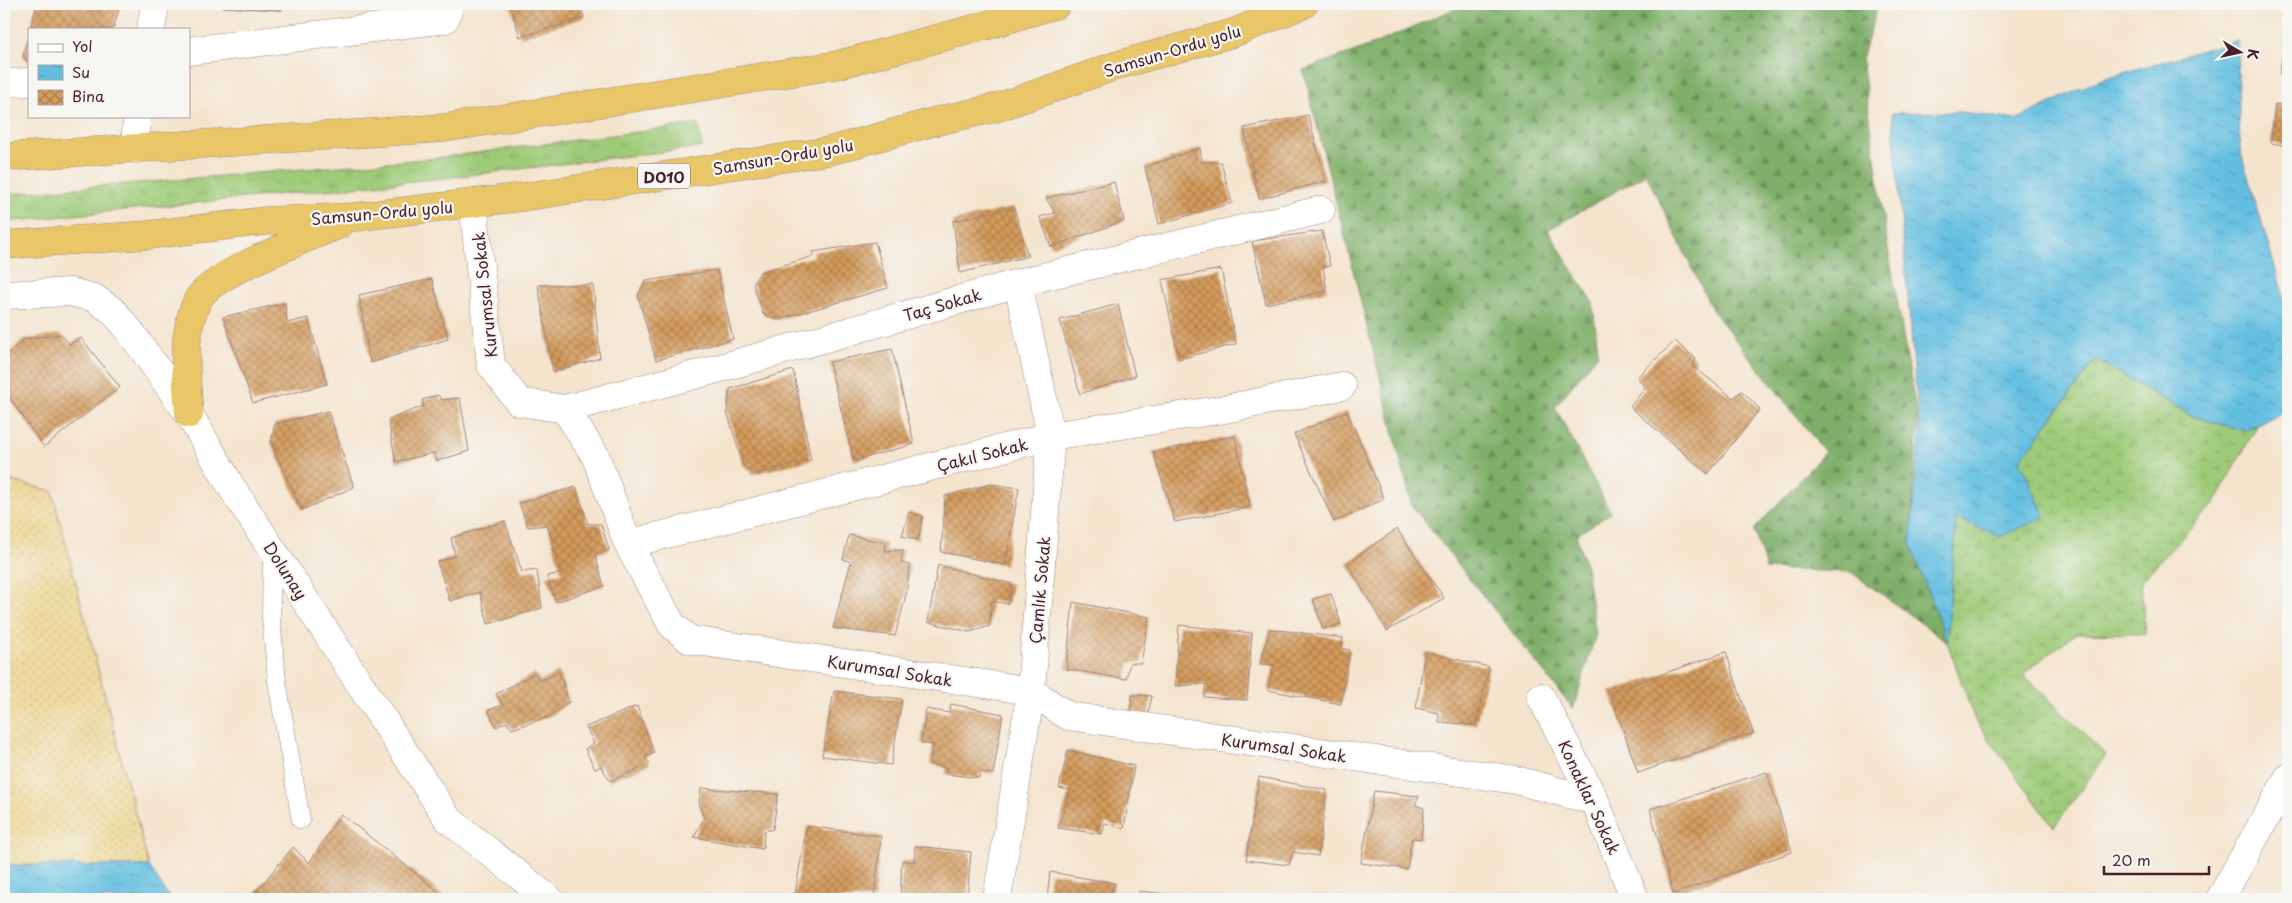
<svg xmlns="http://www.w3.org/2000/svg" width="2292" height="903" font-family="'Playpen Sans',sans-serif">
<style>
.grass{fill:url(#grass-tufts);stroke:#747552}
.forest{fill:url(#forest-firs);stroke:#64674a}
.wetland{fill:url(#wetland-marsh);stroke:#747552}
.sand{fill:url(#sand-dots);stroke:#9c7c64}
.water{fill:url(#water-ripples);stroke:#566f86}
.building{fill:url(#building-cross-hatch)}
.lines{fill:none;stroke-linecap:round;stroke-linejoin:round}
.lane-casing{stroke:#9f827c;stroke-width:19}
.street-casing{stroke:#9f827c;stroke-width:29}
.highway-casing{stroke:#9f827c;stroke-width:29}
.lane{stroke:#fff;stroke-width:18}
.street{stroke:#fff;stroke-width:28}
.highway{stroke:#e9c769;stroke-width:28}
.labels{text-anchor:middle;dominant-baseline:central;stroke-width:4.5;stroke-linejoin:round;paint-order:stroke}
.shield{fill:#f6f6f2;stroke:#7e6067;stroke-width:1}
.shield-label{font-size:15px;font-weight:bold;fill:#4a1f2b}
.street-label{font-size:16px;fill:#4a1f2b;stroke:#f6f6f2}
</style>
<defs>
<pattern id="grass-tufts" width="24" height="20" patternUnits="userSpaceOnUse" patternTransform="scale(1.25)"><rect width="24" height="20" fill="#9ecb78"/><path d="M3 7l-1-3M5 7V3M7 7l1-3M15 17l-1-3M17 17v-4M19 17l1-3" fill="none" stroke="#8aae68"/></pattern>
<pattern id="forest-firs" width="22" height="20" patternUnits="userSpaceOnUse" patternTransform="scale(1.25)"><rect width="22" height="20" fill="#7eaf68"/><path d="M5 1l3.5 6h-7zM16 11l3.5 6h-7z" fill="#698e56"/></pattern>
<pattern id="wetland-marsh" width="20" height="14" patternUnits="userSpaceOnUse" patternTransform="scale(1.25)"><rect width="20" height="14" fill="#9ecb78"/><path d="M1 5h8M5 5V1M11 12h8M15 12V8" fill="none" stroke="#8aae68"/></pattern>
<pattern id="sand-dots" width="8" height="8" patternUnits="userSpaceOnUse" patternTransform="scale(1.25)"><rect width="8" height="8" fill="#eeda9e"/><path d="M2 2h.1M6 6h.1" fill="none" stroke="#cebb88" stroke-width="1.8" stroke-linecap="round"/></pattern>
<pattern id="water-ripples" width="26" height="14" patternUnits="userSpaceOnUse" patternTransform="scale(1.25)"><rect width="26" height="14" fill="#63bfe1"/><path d="M2 4q2-2 4 0t4 0M15 11q2-2 4 0t4 0" fill="none" stroke="#549bb7"/></pattern>
<pattern id="building-cross-hatch" width="8" height="8" patternUnits="userSpaceOnUse" patternTransform="scale(1.25)"><rect width="8" height="8" fill="#d49b5c"/><path d="M0 0l8 8M0 8l8-8" fill="none" stroke="#ae7e4c"/></pattern>
</defs>
<rect width="100%" height="100%" fill="#f6f6f2"/>
<filter id="ink" filterUnits="userSpaceOnUse"><feTurbulence type="fractalNoise" baseFrequency=".02" numOctaves="2"/><feDisplacementMap in="SourceGraphic" scale="10" xChannelSelector="R" yChannelSelector="G"/><feConvolveMatrix kernelMatrix="1 2 1 2 8 2 1 2 1" color-interpolation-filters="sRGB"/></filter>
<filter id="wash" filterUnits="userSpaceOnUse"><feTurbulence type="fractalNoise" baseFrequency=".0096" numOctaves="4" result="noise"/><feDisplacementMap in="SourceGraphic" scale="20" xChannelSelector="R" yChannelSelector="G"/><feGaussianBlur stdDeviation="1.12" result="paint"/><feColorMatrix in="noise" values="0 0 0 0 0 0 0 0 0 0 0 0 0 0 0 0 0 1.4 0 .05"/><feComposite in="paint" operator="in"/></filter>
<g filter="url(#wash)">
<rect width="100%" height="100%" fill="#f4e4ce"/>
<path class="grass" d="M 698,124 L 702,147 L 445,178 L 4,222 L 4,194 L 437,158 Z"/>
<path class="forest" d="M 1465,4 L 1878,4 L 1862,59 L 1884,224 L 1918,422 L 1910,543 L 1947,642 L 1851,572 L 1766,569 L 1754,530 L 1825,452 L 1713,311 L 1646,174 L 1548,230 L 1593,303 L 1598,354 L 1555,407 L 1611,513 L 1576,535 L 1586,567 L 1596,634 L 1573,709 L 1412,506 L 1303,70 L 1377,43 Z"/>
<path class="wetland" d="M 2096,360 L 2192,416 L 2245,431 L 2258,424 L 2214,504 L 2141,581 L 2145,634 L 2076,633 L 2023,674 L 2106,755 L 2054,827 L 1975,720 L 1947,642 L 1956,518 L 2020,460 Z"/>
<path class="sand" d="M 4,479 L 52,491 L 149,866 L 4,865 Z"/>
<path class="water" d="M 2237,40 L 2240,150 L 2288,311 L 2288,405 L 2279,415 L 2245,431 L 2192,416 L 2096,360 L 2020,460 L 2045,517 L 2000,537 L 1956,518 L 1947,642 L 1910,543 L 1920,436 L 1892,113 L 1961,112 L 2016,120 L 2096,81 Z
M 4,865 L 149,866 L 170,899 L 4,899 Z"/>
<g id="blocks">
<path class="building" d="M 37,4 L 103,4 L 120,6 L 113,29 L 30,29 Z
M 214,4 L 282,4 L 281,10 L 222,7 Z
M 510,4 L 580,4 L 584,18 L 520,37 Z
M 2285,34 L 2288,34 L 2288,74 L 2280,74 Z
M 28,38 L 29,38 L 29,63 L 23,56 Z
M 2275,104 L 2288,106 L 2288,146 L 2271,143 Z
M 1308,115 L 1326,181 L 1259,199 L 1244,128 Z
M 1200,148 L 1202,162 L 1221,162 L 1232,203 L 1159,224 L 1145,167 Z
M 1114,182 L 1124,221 L 1051,247 L 1040,217 L 1055,213 L 1046,198 Z
M 1014,207 L 1028,256 L 960,273 L 953,221 Z
M 1322,231 L 1330,266 L 1323,267 L 1327,291 L 1266,304 L 1252,241 Z
M 875,242 L 888,288 L 777,320 L 763,314 L 753,284 L 760,272 L 814,256 L 813,252 Z
M 1221,269 L 1236,344 L 1179,359 L 1162,280 Z
M 717,270 L 733,339 L 656,360 L 638,296 L 645,281 Z
M 432,279 L 448,339 L 370,363 L 359,295 Z
M 538,285 L 593,285 L 600,358 L 553,372 Z
M 285,303 L 287,323 L 308,318 L 327,384 L 253,403 L 223,317 Z
M 1118,304 L 1135,376 L 1080,394 L 1060,320 Z
M 61,334 L 69,344 L 81,338 L 120,387 L 44,447 L 4,390 L 4,357 L 24,339 Z
M 1675,341 L 1696,359 L 1693,366 L 1733,398 L 1742,391 L 1760,409 L 1708,474 L 1630,407 L 1645,388 L 1637,377 Z
M 892,349 L 914,444 L 854,461 L 829,362 Z
M 793,370 L 811,460 L 754,474 L 743,465 L 727,411 L 730,389 Z
M 438,395 L 442,400 L 460,398 L 469,451 L 437,461 L 434,453 L 396,462 L 388,420 L 424,406 L 422,400 Z
M 328,411 L 354,487 L 302,510 L 271,443 L 275,424 Z
M 1347,411 L 1384,499 L 1334,522 L 1294,434 Z
M 1235,436 L 1250,507 L 1175,522 L 1153,452 Z
M 991,484 L 1019,488 L 1005,565 L 941,552 L 945,496 Z
M 576,487 L 588,524 L 601,524 L 609,550 L 595,554 L 604,586 L 556,602 L 547,576 L 562,573 L 547,525 L 528,527 L 519,503 Z
M 909,512 L 923,516 L 918,540 L 902,536 Z
M 505,521 L 522,572 L 537,570 L 542,608 L 488,624 L 480,592 L 450,601 L 437,562 L 455,556 L 451,538 Z
M 1397,529 L 1444,598 L 1387,631 L 1347,563 Z
M 849,535 L 886,543 L 885,551 L 903,550 L 901,563 L 910,565 L 906,595 L 895,636 L 833,628 L 851,562 L 843,559 Z
M 938,565 L 1012,584 L 1008,604 L 991,601 L 990,626 L 970,632 L 928,622 Z
M 1331,594 L 1341,624 L 1323,629 L 1313,599 Z
M 1073,602 L 1149,617 L 1141,663 L 1130,663 L 1126,679 L 1066,669 Z
M 1179,625 L 1252,633 L 1247,700 L 1204,697 L 1206,684 L 1175,686 Z
M 1270,629 L 1343,638 L 1341,648 L 1350,650 L 1341,704 L 1268,690 L 1274,665 L 1260,664 Z
M 1425,652 L 1489,667 L 1476,725 L 1439,722 L 1439,713 L 1416,708 Z
M 1726,652 L 1753,733 L 1638,773 L 1610,692 Z
M 559,672 L 569,702 L 551,716 L 512,729 L 506,722 L 496,727 L 488,710 L 503,705 L 496,694 L 535,673 L 540,681 Z
M 834,691 L 902,699 L 891,765 L 822,756 Z
M 1132,695 L 1152,696 L 1147,719 L 1130,718 Z
M 951,704 L 1003,714 L 993,774 L 980,772 L 979,778 L 946,774 L 946,768 L 930,764 L 933,745 L 921,743 L 926,709 L 949,713 Z
M 637,706 L 654,753 L 645,757 L 650,764 L 610,781 L 601,766 L 595,769 L 585,749 L 594,743 L 586,727 Z
M 1068,750 L 1134,766 L 1124,828 L 1105,823 L 1102,834 L 1058,828 L 1070,790 L 1059,788 Z
M 1767,772 L 1792,852 L 1673,894 L 1650,809 Z
M 1259,777 L 1327,790 L 1318,856 L 1293,852 L 1289,865 L 1246,860 Z
M 701,788 L 778,794 L 773,829 L 764,831 L 763,849 L 694,837 L 704,818 L 699,805 Z
M 1374,791 L 1419,796 L 1415,805 L 1424,808 L 1421,839 L 1412,838 L 1407,869 L 1361,863 Z
M 341,814 L 448,899 L 250,899 L 293,847 L 309,863 Z
M 807,826 L 881,836 L 874,899 L 794,899 Z
M 915,846 L 971,852 L 967,899 L 900,899 L 902,860 L 914,862 Z
M 1050,872 L 1114,883 L 1111,899 L 1047,899 Z
M 1139,891 L 1203,898 L 1138,899 Z"/>
</g>
</g>
<g filter="url(#ink)">
<use href="#blocks" fill-opacity="0" stroke="#9f827c" stroke-width="1"/>
<g class="lines">
<g class="lane-casing">
<path id="lane" d="M 272,550 L 271,618 L 277,681 L 301,820"/>
</g>
<g class="street-casing">
<path id="street" d="M 151,29 L 155,4
M 189,51 L 445,19 L 450,4
M 4,83 L 29,82
M 135,149 L 137,116
M 473,203 L 491,365 L 519,402 L 565,409 L 596,457 L 628,544 L 672,625 L 690,640 L 1031,691 L 1068,716 L 1516,780 L 1595,801
M 4,295 L 70,292 L 94,298 L 113,311 L 129,330 L 189,414 L 232,488 L 448,819 L 549,899
M 565,409 L 710,371 L 1018,283 L 1321,210
M 628,544 L 1051,436 L 1225,409 L 1342,386
M 1541,697 L 1595,801 L 1635,899
M 997,899 L 1031,691 L 1051,436 L 1018,283
M 2220,899 L 2288,778"/>
</g>
<g class="highway-casing">
<path id="highway" d="M 4,157 L 444,128 L 837,65 L 981,27 L 1057,4
M 4,245 L 148,235 L 266,221 L 355,217 L 523,197 L 829,151 L 933,122 L 999,107 L 1118,65 L 1233,33 L 1304,4
M 189,414 C 186,376 181,336 197,301 C 210,273 309,238 340,224"/>
</g>
<use href="#lane" class="lane"/>
<use href="#street" class="street"/>
<use href="#highway" class="highway"/>
</g>
</g>
<g class="labels">
<rect class="shield" x="638" y="163.5" width="52" height="25" rx="4"/>
<g class="shield-label">
<text x="664" y="176">D010</text>
</g>
<g class="street-label">
<text transform="translate(1172 50) rotate(-17)">Samsun-Ordu yolu</text>
<text transform="translate(783 156) rotate(-10)">Samsun-Ordu yolu</text>
<text transform="translate(382 212) rotate(-5)">Samsun-Ordu yolu</text>
<text transform="translate(484 295) rotate(-96)">Kurumsal Sokak</text>
<text transform="translate(942 304) rotate(-16)">Taç Sokak</text>
<text transform="translate(982 454) rotate(-14)">Çakıl Sokak</text>
<text transform="translate(286 570) rotate(57)">Dolunay</text>
<text transform="translate(1039 590) rotate(-85)">Çamlık Sokak</text>
<text transform="translate(890 670) rotate(9)">Kurumsal Sokak</text>
<text transform="translate(1284 747) rotate(8)">Kurumsal Sokak</text>
<text transform="translate(1590 797) rotate(65)">Konaklar Sokak</text>
</g>
</g>
<rect width="2292" height="903" fill="none" stroke="#f6f6f2" stroke-width="20"/>
<rect x="28" y="28" width="162" height="90" fill="#f6f6f2" stroke="#b1a0a2"/>
<rect x="38" y="44" width="25" height="8" fill="#ffffff" stroke="#b1a0a2"/>
<text x="72" y="52" font-size="15" fill="#4a1f2b">Yol</text>
<rect x="38" y="65" width="25" height="15" fill="url(#water-ripples)" stroke="#b1a0a2"/>
<text x="72" y="78" font-size="15" fill="#4a1f2b">Su</text>
<rect x="38" y="90" width="25" height="15" fill="url(#building-cross-hatch)" stroke="#b1a0a2"/>
<text x="72" y="102" font-size="15" fill="#4a1f2b">Bina</text>
<g transform="translate(2240 52) rotate(99)" stroke="#f6f6f2" stroke-width="4" paint-order="stroke">
<path d="M0-4L9 19L0 12L-9 19Z" fill="#4a1f2b"/>
<text y="-8" font-size="14" font-weight="bold" text-anchor="middle" fill="#4a1f2b">K</text>
</g>
<path d="M2104 866v8h105v-8" fill="none" stroke="#4a1f2b" stroke-width="2.5"/>
<text x="2112" y="866" font-size="15" fill="#4a1f2b" stroke="#f6f6f2" stroke-width="4" paint-order="stroke">20 m</text>
</svg>
